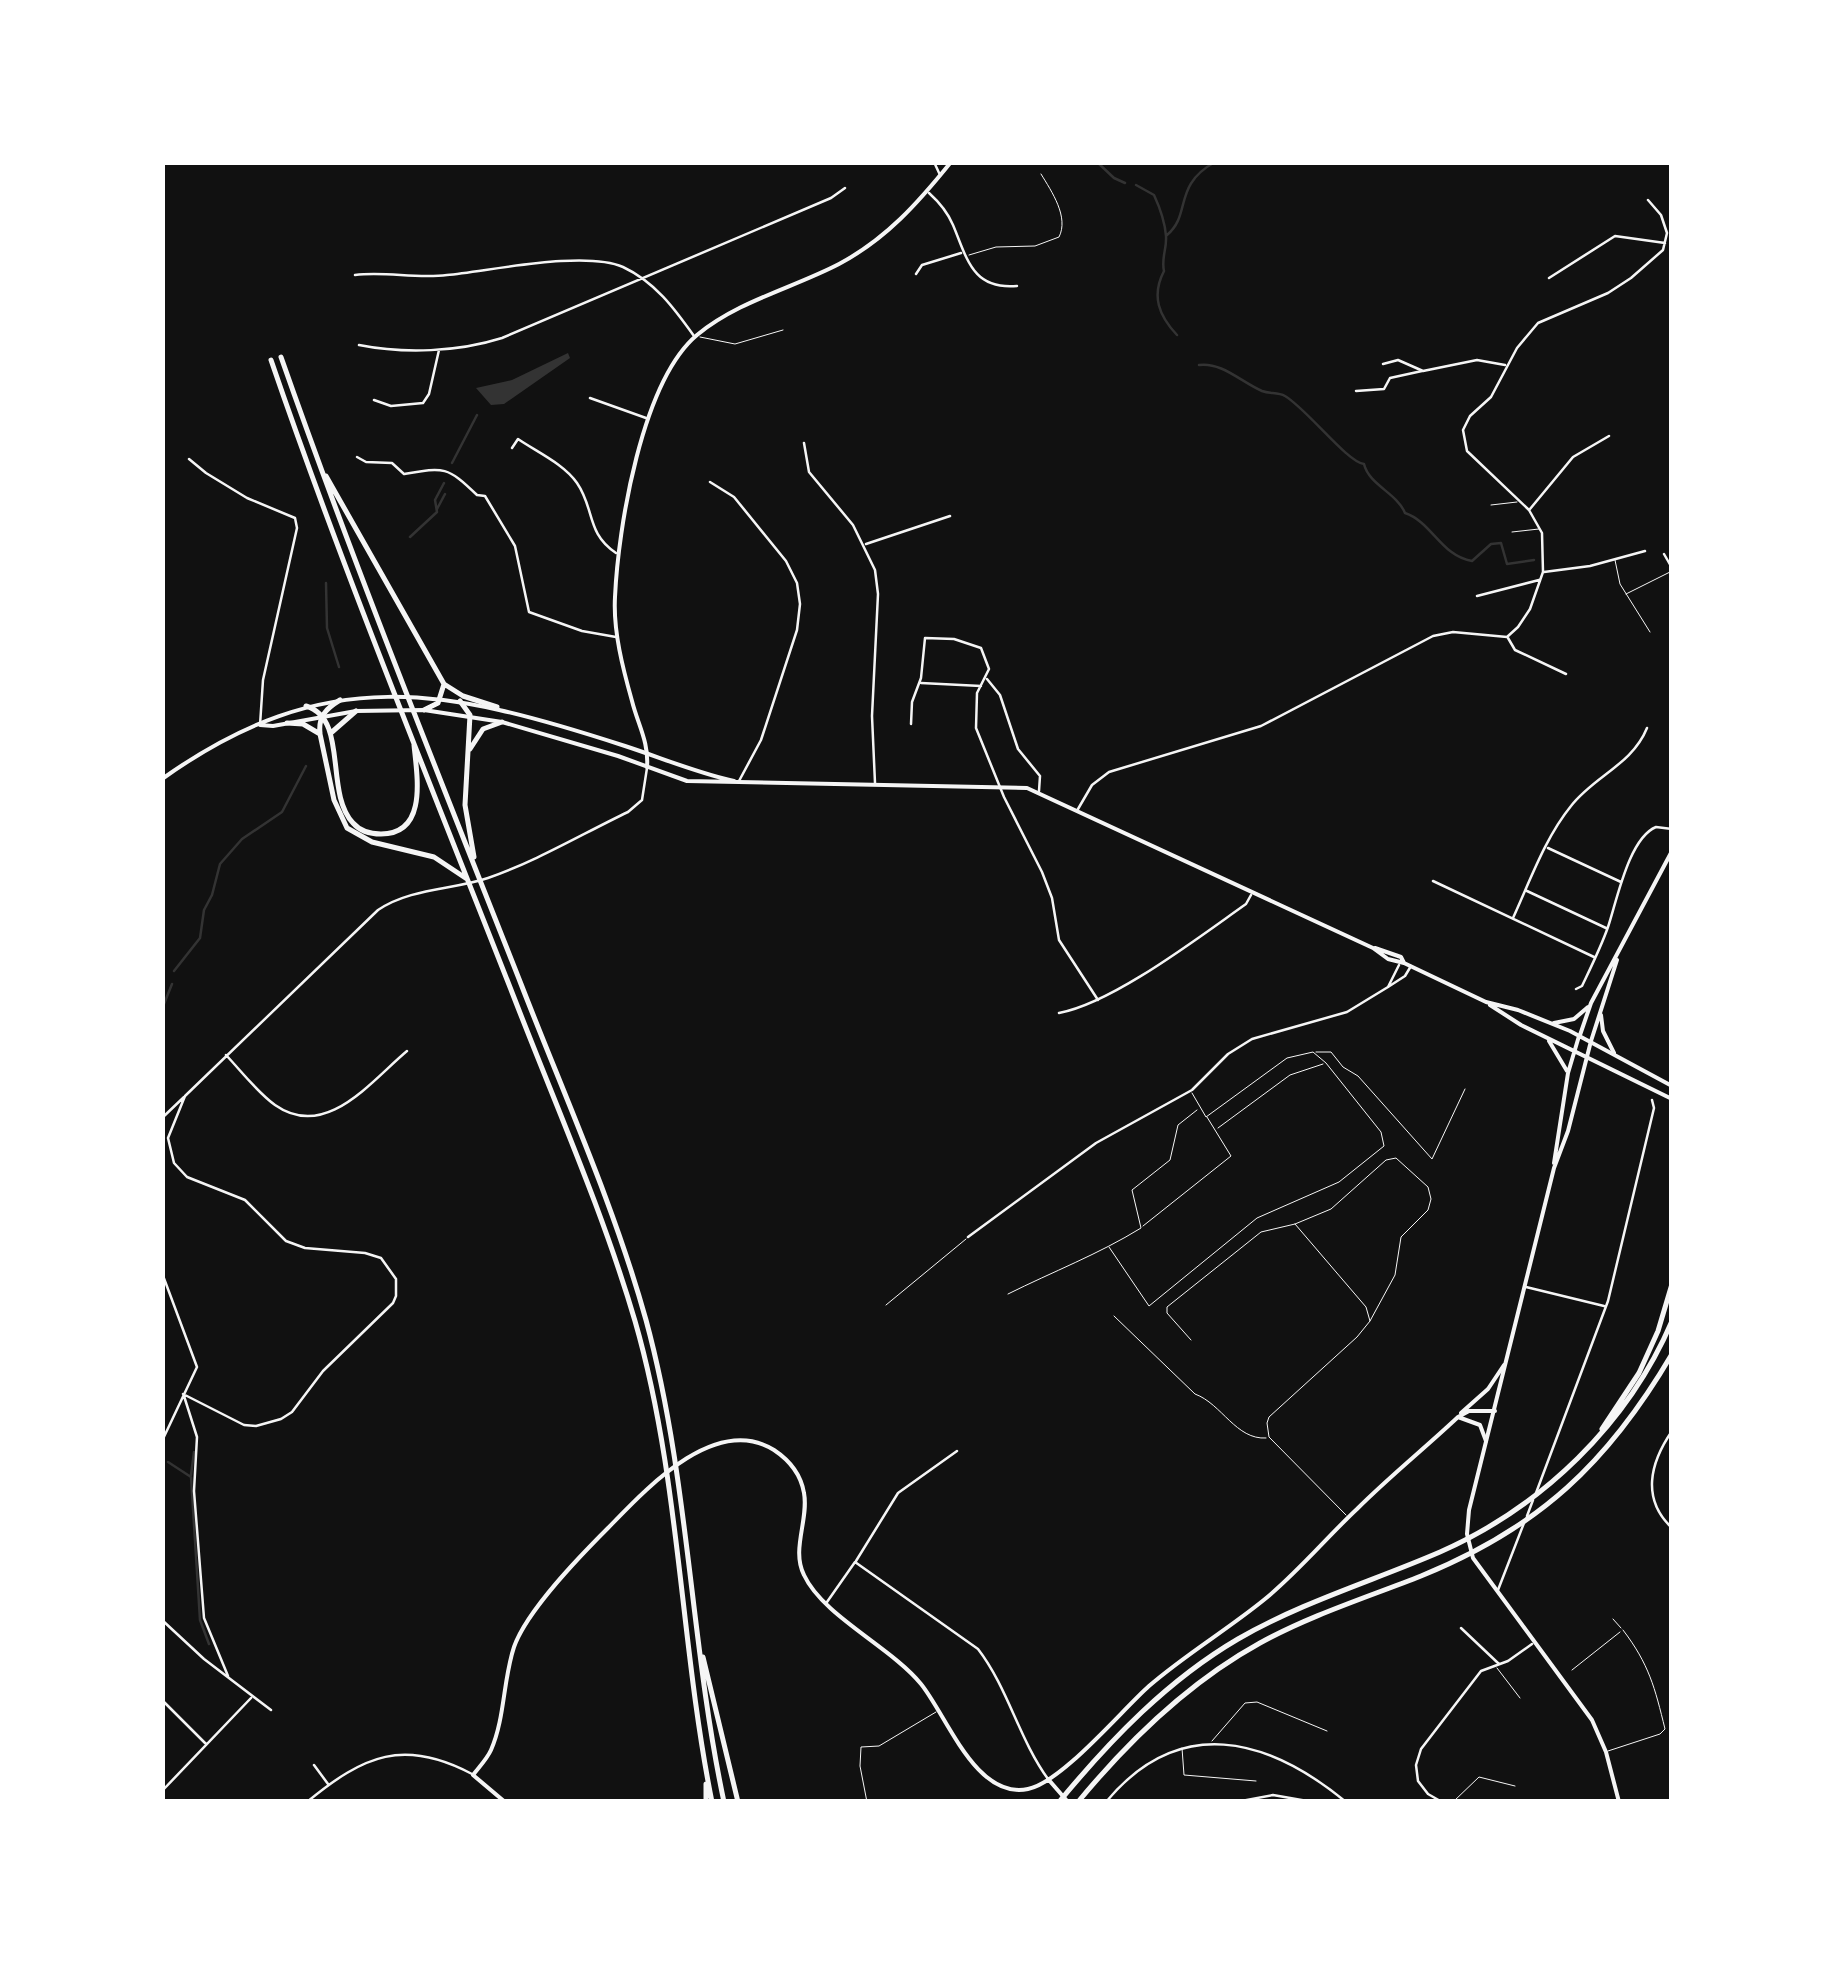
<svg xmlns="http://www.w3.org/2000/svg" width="1834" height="1964" font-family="'Roboto Serif',serif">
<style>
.water{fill:#333}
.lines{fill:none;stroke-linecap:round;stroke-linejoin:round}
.stream{stroke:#333;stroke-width:2.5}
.service{stroke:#f5f5f5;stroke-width:1}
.minor{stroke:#f5f5f5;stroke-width:2.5}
.tertiary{stroke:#f5f5f5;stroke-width:4}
.primary{stroke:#f5f5f5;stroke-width:4}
.motorway{stroke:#f5f5f5;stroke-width:5}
</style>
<rect width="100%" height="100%" fill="#111"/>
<path class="water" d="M 568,353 L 570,358 L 504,404 L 491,405 L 476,388 L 512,380 Z"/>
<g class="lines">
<path class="stream" d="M 1097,162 L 1114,178 L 1125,183
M 1136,185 L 1154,195 C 1160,208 1165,223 1166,236 C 1167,249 1161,258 1164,271 C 1151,296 1159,316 1177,335
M 1167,235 C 1192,214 1172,186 1215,162
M 1199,365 C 1222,362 1241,382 1262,391 C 1270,394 1278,392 1285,396 C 1307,409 1347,462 1364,464 C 1369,485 1397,493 1405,513 C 1432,522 1441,556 1472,561 L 1491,544 L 1501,543 L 1507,564 L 1534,560
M 452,463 L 477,415
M 437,509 L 445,494
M 410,537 L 437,512 L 435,500 L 444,483
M 326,583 L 327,628 L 339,667
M 174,971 L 200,938 L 204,910 L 212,895 L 220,864 L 242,839 L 282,812 L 306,766
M 162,1009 L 172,984
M 168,1462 L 191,1477 L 200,1620 L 209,1644
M 191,1475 L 194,1452"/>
<path class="service" d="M 969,255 L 996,247 L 1035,246 L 1059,237 C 1069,217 1052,192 1041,174
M 700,337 L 735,344 L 783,330
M 1491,505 L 1517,502
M 1512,532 L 1539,529
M 1615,560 L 1620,584 L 1650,632
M 1626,594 L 1672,571
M 1316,1052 L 1331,1052 L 1343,1067 L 1358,1076 L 1432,1159 L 1465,1089
M 1218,1128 L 1290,1075 L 1323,1064
M 1295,1224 L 1366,1307 L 1370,1321 L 1357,1337 L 1269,1417 L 1267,1423 L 1269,1437 L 1346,1515
M 1143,1226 L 1231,1156 L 1207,1117
M 1109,1247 L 1149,1306 L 1257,1218 L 1339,1182 L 1384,1146 L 1381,1132 L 1326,1063 L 1313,1052 L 1287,1058 L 1206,1117 L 1192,1093
M 1008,1294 C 1052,1272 1099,1254 1141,1228 L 1132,1190 L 1170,1160 L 1178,1125 L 1197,1110
M 886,1305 L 966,1239
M 1114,1316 L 1195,1394 C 1222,1404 1236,1440 1266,1438
M 1191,1340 L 1167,1313 L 1167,1307 L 1261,1232 L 1295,1224 L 1331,1209 L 1386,1160 L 1396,1158 L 1428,1187 L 1431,1199 L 1428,1210 L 1401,1237 L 1395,1275 L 1370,1321
M 1613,1619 L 1621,1628
M 1497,1668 L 1520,1698
M 1572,1670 L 1620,1632
M 1212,1741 L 1245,1703 L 1257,1702 L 1327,1731
M 1182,1748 L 1184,1775 L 1256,1781
M 1608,1751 L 1660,1734 L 1665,1729 C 1655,1688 1649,1664 1623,1630
M 867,1802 L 860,1766 L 861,1747 L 879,1746 L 936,1712
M 1453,1802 L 1479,1777 L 1515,1786"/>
<path class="minor" d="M 934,162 L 940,175
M 929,193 C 939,202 948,213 953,225 C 967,258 972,290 1017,286
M 916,274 L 922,265 L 961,253
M 355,275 C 385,271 416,279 447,275 C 490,271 584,250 623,267 C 655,282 674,308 694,336
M 1549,278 L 1615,236 L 1665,243
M 359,345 C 404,354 458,352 502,338 L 831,198 L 845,188
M 1383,364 L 1398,360 L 1423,371 L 1477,360 L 1505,365
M 1356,391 L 1384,389 L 1390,378 L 1422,371
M 590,398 L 646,418
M 374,400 L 391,406 L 423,403 L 429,394 L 439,350
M 804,443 L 809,472 L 853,525 L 875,570 L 878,594 L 872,716 L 875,783
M 512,448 L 518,439 C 537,452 564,464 577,483 C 595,509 586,533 616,553
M 357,457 L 366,462 L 392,463 L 404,474 C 444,467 447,466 477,495 L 485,496 L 515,546 L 529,612 L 582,631 L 616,637
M 189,459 L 206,473 L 247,498 L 295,518 L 297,528 L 263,680 L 260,725
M 710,482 L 734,497 L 786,561 L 797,583 L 800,604 L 797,630 L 761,740 L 739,781
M 1530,509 L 1573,457 L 1609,436
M 866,544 L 950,516
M 1664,554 L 1672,568
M 1544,572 L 1590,566 L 1645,551
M 1477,596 L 1539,580
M 1508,638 L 1515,650 L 1566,674
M 987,679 L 1000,695 L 1018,749 L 1040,776 L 1039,791
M 921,683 L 981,686
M 911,724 L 912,702 L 921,678 L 925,638 L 954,639 L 981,648 L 989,669 L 977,693 L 976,728 L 1004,797 L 1042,872 L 1052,898 L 1059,940 L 1098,1000
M 1078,809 L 1092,785 L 1109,772 L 1261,726 L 1433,636 L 1453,632 L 1507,637 L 1518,627 L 1530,609 L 1543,572 L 1542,533 L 1529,510 L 1467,451 L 1463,430 L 1470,416 L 1491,397 L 1517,348 L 1538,323 L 1608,293 L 1631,278 L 1663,250 L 1667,233 L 1661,215 L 1648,200
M 1548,848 L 1621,882
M 1433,881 L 1594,957
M 1527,891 L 1606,928
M 1513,918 C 1530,881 1545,838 1571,806 C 1594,776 1632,765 1647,728
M 1399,965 L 1388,987 L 1405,976 L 1411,966
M 1576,989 L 1582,986 C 1591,967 1601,947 1608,927 C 1617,900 1629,838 1656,827 L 1672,829
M 1059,1013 C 1113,1003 1199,937 1246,904 L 1251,895
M 226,1055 C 242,1072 257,1092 275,1105 C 326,1141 371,1081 407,1051
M 162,1118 L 184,1097
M 968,1237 L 1096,1143 L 1192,1090 L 1228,1054 L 1252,1039 L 1347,1012 L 1388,987
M 162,1273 L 197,1367 L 162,1441
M 1526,1287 L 1604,1306
M 183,1394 L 244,1425 L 256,1426 L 281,1419 L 292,1412 L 323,1371 L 393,1303 L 396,1296 L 396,1279 L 381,1258 L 365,1253 L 305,1248 L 286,1241 L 245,1200 L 187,1177 L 174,1163 L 168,1138 L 185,1096 L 378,910 C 411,888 452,890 488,878 C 537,861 582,834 628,812 L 642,800 L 647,768
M 184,1396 L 197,1437 L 194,1491 L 204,1618 L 228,1676
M 1672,1431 C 1650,1463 1641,1499 1672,1528
M 1536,1493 L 1608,1301 L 1654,1108 L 1652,1100
M 1527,1516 L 1533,1500
M 856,1561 L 898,1493 L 957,1451
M 1498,1590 L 1524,1523
M 827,1602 L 855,1562 L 978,1649 C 1008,1688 1019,1739 1048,1779
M 162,1620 L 204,1659 L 271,1710
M 1461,1628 L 1499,1664
M 162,1700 L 206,1744
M 314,1765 L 328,1784
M 162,1791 L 251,1698
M 307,1802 C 364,1755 404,1738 472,1774
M 1106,1802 C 1179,1714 1267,1737 1346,1802
M 1236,1802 L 1273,1795 L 1313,1802
M 1442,1802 L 1428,1794 L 1418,1781 L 1416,1765 L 1421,1749 L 1481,1671 L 1508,1661 L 1532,1644"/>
<path class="tertiary" d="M 647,767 C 649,742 638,725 632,701 C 623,669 613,631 615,597 C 618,528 642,381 697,335 C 738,301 793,288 839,264 C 886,239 918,203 951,162
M 1601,1015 L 1603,1031 L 1614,1053
M 1554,1023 L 1574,1019 L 1588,1007
M 1580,1035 L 1591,1003 L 1672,851
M 1591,1041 L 1617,960
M 1461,1413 L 1488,1389 L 1504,1365
M 1458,1417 L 1480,1425 L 1486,1441
M 1048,1779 L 1068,1802
M 505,1802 L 473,1775 C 479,1767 487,1759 491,1750 C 505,1718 503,1680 514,1647 C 527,1610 580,1556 608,1528 C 645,1490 715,1413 774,1450 C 789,1460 801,1475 804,1493 C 809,1519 791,1550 804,1575 C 823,1616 891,1647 921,1684 C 947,1716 976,1800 1028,1789 C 1062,1782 1121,1711 1149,1686 C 1186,1654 1227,1630 1265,1599 C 1298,1572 1326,1538 1357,1509 C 1389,1477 1425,1448 1458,1417 L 1469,1411 L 1495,1411"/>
<path class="primary" d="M 260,725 L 273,726 L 356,711 L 424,710 L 502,722 L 618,756 L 687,781 L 1027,788 L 1373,948 L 1388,959 L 1404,963
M 162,779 C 326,662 446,688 625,746 C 662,758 697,773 734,781
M 1375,948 L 1401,957 L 1404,963 L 1486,1002 L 1518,1010 L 1570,1031 L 1672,1086
M 1490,1005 L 1521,1025 L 1672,1099
M 1549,1041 L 1567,1071
M 1591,1041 L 1568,1131 L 1554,1168 L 1469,1510 L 1467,1534 L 1473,1558 L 1592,1720 L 1606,1752 L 1619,1802
M 1554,1163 L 1568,1073 L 1579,1036"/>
<path class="motorway" d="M 281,357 C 355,568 439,776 521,984 C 564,1095 614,1205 646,1320 C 689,1478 690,1642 724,1802
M 271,360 C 345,576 432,788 515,1000 C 556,1106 603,1212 635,1321 C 680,1477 680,1643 712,1802
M 326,476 L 444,684 L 463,696 L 497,707
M 460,701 L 470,715 L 465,805 L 474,857
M 306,706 C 349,719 324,792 353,823 C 360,831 371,834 381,834 C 428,834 417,776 414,745
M 424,710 L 438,703 L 444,684
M 287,723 L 303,724 L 320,734 L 334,800 L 347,828 L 372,842 L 434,857 L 467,879
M 332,732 L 356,711
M 320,733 C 318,716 327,708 340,700
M 470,749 L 483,729 L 502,722
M 1602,1429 L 1639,1373 L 1658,1331 L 1672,1284
M 703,1657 L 738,1802
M 706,1802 L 706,1784
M 1059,1802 C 1111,1739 1168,1680 1238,1639 C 1302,1602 1373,1581 1440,1552 C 1542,1507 1628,1424 1672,1321
M 1078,1802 C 1130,1739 1189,1682 1260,1643 C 1311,1615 1368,1597 1421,1576 C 1539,1528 1608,1463 1672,1354"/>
</g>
<rect width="1834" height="1964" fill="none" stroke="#ffffff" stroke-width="330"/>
</svg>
